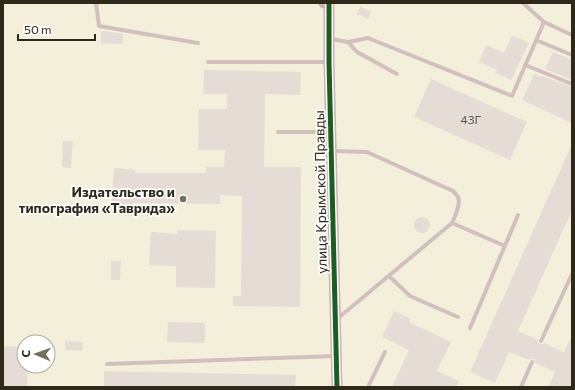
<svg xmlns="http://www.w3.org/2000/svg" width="575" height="390" font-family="Commissioner,sans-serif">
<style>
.building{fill:#e6dcd6}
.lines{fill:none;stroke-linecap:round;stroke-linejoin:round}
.lane{stroke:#d2c0be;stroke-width:4}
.secondary{stroke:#cab4b4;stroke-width:11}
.cycleway-casing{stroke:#fff;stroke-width:8}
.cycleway{stroke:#1b5e20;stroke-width:5}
.poi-dot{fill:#736f5e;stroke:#fff;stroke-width:1.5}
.labels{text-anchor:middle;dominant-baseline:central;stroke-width:3.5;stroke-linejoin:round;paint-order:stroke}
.number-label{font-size:12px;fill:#5b564a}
.poi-label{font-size:14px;font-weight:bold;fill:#2d2a1c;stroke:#fff;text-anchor:end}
.street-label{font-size:14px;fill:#2d2a1c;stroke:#fff}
</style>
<rect width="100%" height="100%" fill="#f4efda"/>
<path class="building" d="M 360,7 L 371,11 L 368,19 L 357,14 Z
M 101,31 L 112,32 L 123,34 L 122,44 L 101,43 Z
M 512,35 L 529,43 L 511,80 L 495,73 L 497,70 L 479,62 L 486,45 L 504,53 Z
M 553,52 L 572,60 L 572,80 L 545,69 Z
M 204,70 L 301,72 L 300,95 L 265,94 L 264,167 L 301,167 L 300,307 L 233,306 L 233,296 L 241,296 L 242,196 L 220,195 L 220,204 L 133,203 L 132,216 L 111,214 L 114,168 L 135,170 L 135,173 L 206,173 L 206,167 L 224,167 L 225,150 L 198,150 L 199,109 L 227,109 L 227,94 L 203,94 Z
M 534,74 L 541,77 L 542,76 L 572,87 L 572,123 L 522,100 Z
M 431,79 L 527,122 L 510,160 L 414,117 Z
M 63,141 L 73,141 L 71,168 L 62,167 Z
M 572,144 L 572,210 L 518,331 L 538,340 L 538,343 L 540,344 L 543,344 L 544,343 L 564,352 L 572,334 L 572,387 L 548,387 L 555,372 L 535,363 L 535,361 L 534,359 L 531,359 L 529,360 L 509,352 L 495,383 L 470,372 Z
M414 225a8 8 0 1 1 16 0a8 8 0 1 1-16 0Z
M 177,230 L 216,231 L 215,288 L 176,287 L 176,266 L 149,265 L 151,232 L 177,234 Z
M 111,261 L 121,261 L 120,280 L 111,280 Z
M 394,311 L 411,319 L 409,322 L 451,342 L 437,371 L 459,381 L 456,387 L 392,387 L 409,350 L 382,337 Z
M 168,322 L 205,323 L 205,343 L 167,342 Z
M 65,341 L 83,342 L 82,351 L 65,350 Z
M 3,346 L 24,347 L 24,366 L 28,366 L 27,387 L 3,387 Z
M 104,371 L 296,375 L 295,387 L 104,387 Z"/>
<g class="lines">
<path class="lane" d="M 96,3 L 99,26 L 198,43
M 544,22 L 572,35
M 331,39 L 348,42
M 536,40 L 572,55
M 208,62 L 329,62
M 525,65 L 572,84
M 397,74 L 357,52 L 348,42 L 368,38 L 512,96 L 544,22 L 523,3
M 278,132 L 331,132
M 333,151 L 367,152 L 453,191 C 455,193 457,195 458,197 C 461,205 455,216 452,223 L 337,319
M 452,223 L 505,246
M 389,276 L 410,296 L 458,317
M 470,328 L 518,215
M 541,341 L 572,274
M 107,364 L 336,356
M 368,387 L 385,352
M 521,387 L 532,362"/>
<path class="secondary" d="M 324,3 L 329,3 L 329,62 L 337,387"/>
<g class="cycleway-casing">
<path id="cycleway" d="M 329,3 L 329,62 L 337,387"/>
</g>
<use href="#cycleway" class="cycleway"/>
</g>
<circle class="poi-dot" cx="183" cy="199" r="4"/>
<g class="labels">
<g class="number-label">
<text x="471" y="119">43Г</text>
</g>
<g class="poi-label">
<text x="175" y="191">Издательство и<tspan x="175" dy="16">типография «Таврида»</tspan></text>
</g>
<g class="street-label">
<text transform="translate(320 192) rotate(-91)">улица Крымской Правды</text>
</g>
</g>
<rect width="575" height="390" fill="none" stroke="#2d2a1c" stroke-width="8"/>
<g transform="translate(36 354) rotate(272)"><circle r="19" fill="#ffffff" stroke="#abaaa4"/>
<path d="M0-3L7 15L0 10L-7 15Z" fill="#736f5e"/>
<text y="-6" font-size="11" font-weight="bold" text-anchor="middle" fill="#2d2a1c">С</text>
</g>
<path d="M18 34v6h77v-6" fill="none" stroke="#2d2a1c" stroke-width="2"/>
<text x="24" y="34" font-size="12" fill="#2d2a1c" stroke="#ffffff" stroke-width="3" paint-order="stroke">50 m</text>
</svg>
